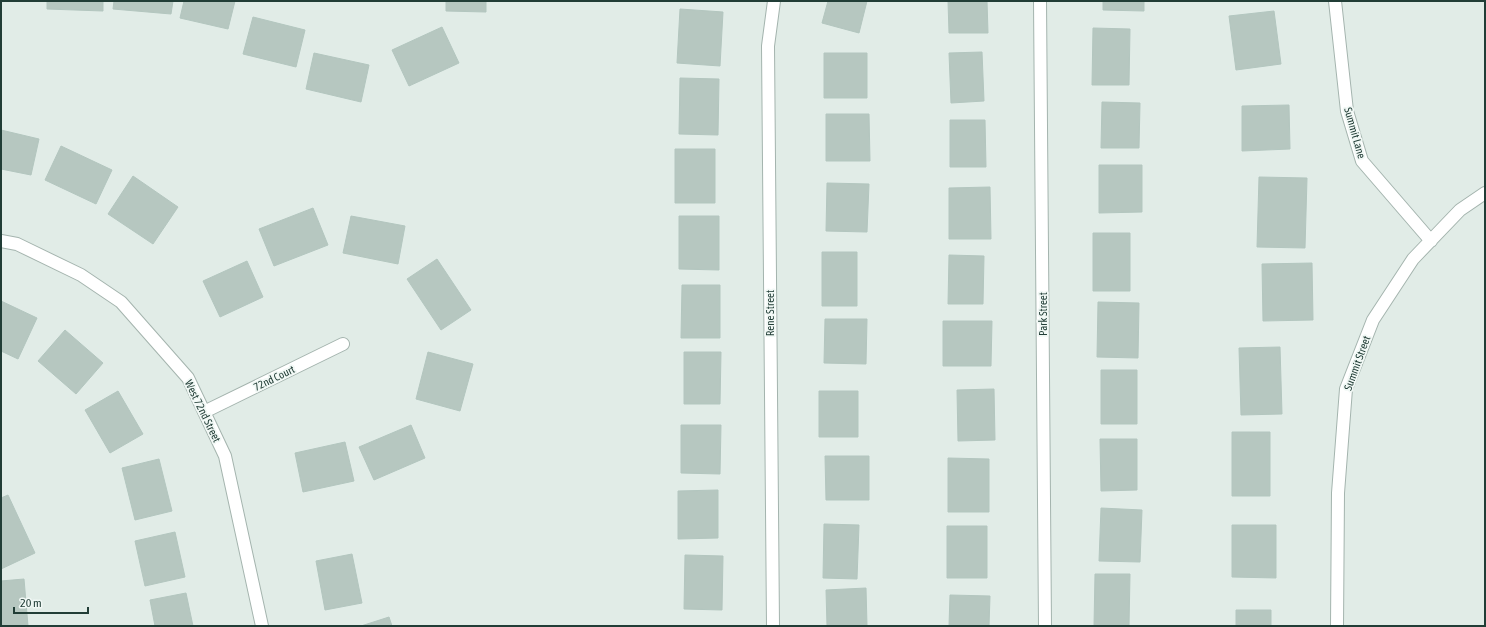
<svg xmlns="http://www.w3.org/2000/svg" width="1486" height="627" font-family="'Asap Condensed',sans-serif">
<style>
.building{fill:#b6c7c0;stroke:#b3c6bf}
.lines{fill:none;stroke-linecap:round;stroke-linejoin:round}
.minor-casing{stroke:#a4b4ae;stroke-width:14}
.minor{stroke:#fff;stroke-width:12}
.labels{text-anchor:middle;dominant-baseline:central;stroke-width:3.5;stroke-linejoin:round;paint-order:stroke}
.street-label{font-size:11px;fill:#213d36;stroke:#f1f8f5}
</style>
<rect width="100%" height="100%" fill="#e1ece7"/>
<path class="building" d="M 47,1 L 103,1 L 103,11 L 47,9 Z
M 114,1 L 173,1 L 171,14 L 113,9 Z
M 184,1 L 235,1 L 228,29 L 180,18 Z
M 446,1 L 486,1 L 486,12 L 446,11 Z
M 828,1 L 867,1 L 859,33 L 822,23 Z
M 948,1 L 987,1 L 988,33 L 949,33 Z
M 1103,1 L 1144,1 L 1144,11 L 1103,10 Z
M 680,9 L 723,12 L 720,66 L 677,63 Z
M 1274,11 L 1281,64 L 1236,70 L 1229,16 Z
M 253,17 L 305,30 L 296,67 L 243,54 Z
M 442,27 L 459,63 L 409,86 L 392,50 Z
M 1093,28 L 1130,29 L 1129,85 L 1092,85 Z
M 982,52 L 984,101 L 951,103 L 949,53 Z
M 314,53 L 369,65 L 361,102 L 306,89 Z
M 824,53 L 867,53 L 867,98 L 824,98 Z
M 680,78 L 719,79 L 718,135 L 679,134 Z
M 1102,102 L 1140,103 L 1139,148 L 1101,148 Z
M 1289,105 L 1290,149 L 1242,151 L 1242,106 Z
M 826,114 L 869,114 L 870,161 L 826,161 Z
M 950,120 L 985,120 L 986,167 L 950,167 Z
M 1,130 L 39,139 L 31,175 L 1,169 Z
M 61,146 L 112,170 L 96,204 L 45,180 Z
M 675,149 L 715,149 L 715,203 L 675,203 Z
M 1099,165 L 1142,165 L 1142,212 L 1099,213 Z
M 133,176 L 178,207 L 153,244 L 108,214 Z
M 1259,177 L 1307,178 L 1305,248 L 1257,247 Z
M 827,183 L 869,184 L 867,232 L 826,231 Z
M 990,187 L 991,239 L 949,239 L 949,188 Z
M 313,208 L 328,245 L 274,266 L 259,229 Z
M 351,216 L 405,226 L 398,264 L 343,253 Z
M 679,216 L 719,216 L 719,270 L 679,269 Z
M 1093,233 L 1130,233 L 1130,291 L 1093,291 Z
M 822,252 L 857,252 L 857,306 L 822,306 Z
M 949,255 L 984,256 L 983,304 L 948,304 Z
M 437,259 L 471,310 L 441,330 L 407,279 Z
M 247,261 L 263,297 L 220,317 L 203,281 Z
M 1312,263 L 1313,320 L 1263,321 L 1262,264 Z
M 682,285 L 720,285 L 720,338 L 681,338 Z
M 1,301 L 37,318 L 18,359 L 1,351 Z
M 1098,302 L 1139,303 L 1138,358 L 1097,357 Z
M 825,319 L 867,319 L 866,364 L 824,363 Z
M 943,321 L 992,321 L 991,366 L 943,366 Z
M 65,330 L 103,363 L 76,394 L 38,361 Z
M 1280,347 L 1282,414 L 1241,415 L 1239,348 Z
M 428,352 L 473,364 L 460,411 L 416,399 Z
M 684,352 L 721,352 L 720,404 L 684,404 Z
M 1101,370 L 1137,370 L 1137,424 L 1101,424 Z
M 994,389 L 995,440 L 958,441 L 957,390 Z
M 118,391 L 143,434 L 110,453 L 85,410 Z
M 819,391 L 858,391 L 858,437 L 819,437 Z
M 411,425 L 425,458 L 374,480 L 359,447 Z
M 681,425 L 721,425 L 720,474 L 681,473 Z
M 1232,432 L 1270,432 L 1270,496 L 1232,496 Z
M 1100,439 L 1137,439 L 1137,490 L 1101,491 Z
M 345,442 L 354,481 L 303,492 L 295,453 Z
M 825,456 L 869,456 L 869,500 L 826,500 Z
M 948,458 L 989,459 L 989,512 L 948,512 Z
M 159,459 L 172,511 L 135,520 L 122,468 Z
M 718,490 L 718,538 L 678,539 L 678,491 Z
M 8,495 L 35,553 L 1,569 L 1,498 Z
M 1101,508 L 1142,510 L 1140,562 L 1099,561 Z
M 824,524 L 859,525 L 857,579 L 823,578 Z
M 1232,525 L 1276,525 L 1276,578 L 1232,577 Z
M 947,526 L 987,526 L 987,578 L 947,578 Z
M 175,532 L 185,577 L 145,586 L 135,541 Z
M 352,554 L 362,603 L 325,610 L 316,561 Z
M 685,555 L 723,556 L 722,610 L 684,609 Z
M 1095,574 L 1130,574 L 1129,626 L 1094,626 Z
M 24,579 L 28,626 L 1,626 L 1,581 Z
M 866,588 L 867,626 L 827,626 L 826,590 Z
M 186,593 L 193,626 L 155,626 L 150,600 Z
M 950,595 L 990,596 L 989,626 L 949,626 Z
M 1236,610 L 1271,610 L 1271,626 L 1236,626 Z
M 389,617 L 392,626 L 361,626 Z"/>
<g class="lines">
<g class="minor-casing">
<path id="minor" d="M 1040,1 L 1045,626
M 1335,1 L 1347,111 L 1362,161 L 1431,241
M 1,241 L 17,244 L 81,275 L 121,302 L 188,378 L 225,456 L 262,626
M 204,412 L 343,344
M 773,626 L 768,46 L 774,1
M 1337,626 L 1338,493 L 1346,389 L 1373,320 L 1413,259 L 1460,210 L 1485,193"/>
</g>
<use href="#minor" class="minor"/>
</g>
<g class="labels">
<g class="street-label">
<text transform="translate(1355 133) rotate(74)">Summit Lane</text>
<text transform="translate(770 313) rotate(-90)">Rene Street</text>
<text transform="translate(1043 314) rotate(-90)">Park Street</text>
<text transform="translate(1357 363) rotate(-70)">Summit Street</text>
<text transform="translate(274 378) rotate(-26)">72nd Court</text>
<text transform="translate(203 411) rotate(64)">West 72nd Street</text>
</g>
</g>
<rect width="1486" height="627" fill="none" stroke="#213d36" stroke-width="4"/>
<path d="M14 607v6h74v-6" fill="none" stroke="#213d36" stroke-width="2"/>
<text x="20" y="607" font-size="12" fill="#213d36" stroke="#f1f8f5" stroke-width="3" paint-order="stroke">20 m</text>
</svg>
